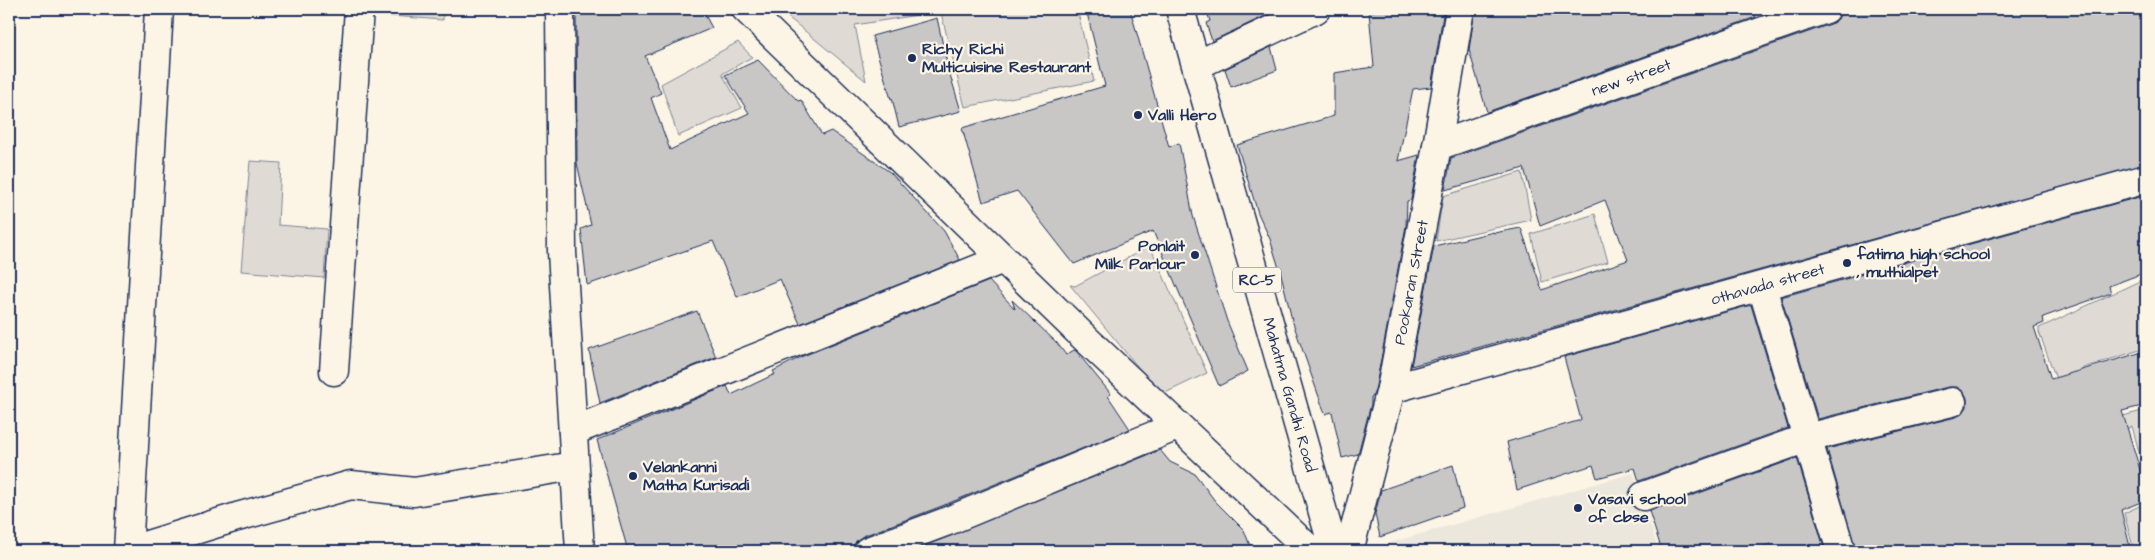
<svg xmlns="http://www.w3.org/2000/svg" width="2155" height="560" font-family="'Architects Daughter',sans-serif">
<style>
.built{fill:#ece7dc}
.green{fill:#dfdbd4;stroke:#7d8599}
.building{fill:#c8c7c6;stroke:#1b2f5e}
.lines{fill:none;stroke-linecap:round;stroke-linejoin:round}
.street-casing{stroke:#1b2f5e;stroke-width:31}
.secondary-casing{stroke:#1b2f5e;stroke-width:31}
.primary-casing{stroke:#1b2f5e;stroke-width:31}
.street{stroke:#fcf5e5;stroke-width:28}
.secondary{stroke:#fcf5e5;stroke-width:28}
.primary{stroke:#fcf5e5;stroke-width:28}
.poi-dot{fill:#1b2f5e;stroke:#fcf5e5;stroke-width:2}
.labels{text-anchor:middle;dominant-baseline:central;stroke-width:4.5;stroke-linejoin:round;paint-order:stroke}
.shield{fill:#fcf5e5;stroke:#5e6a86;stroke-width:1}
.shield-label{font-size:15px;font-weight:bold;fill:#1b2f5e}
.poi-label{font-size:16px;font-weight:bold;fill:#1b2f5e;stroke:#fcf5e5;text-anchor:start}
.street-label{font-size:16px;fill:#1b2f5e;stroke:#fcf5e5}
</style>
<rect width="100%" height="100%" fill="#fcf5e5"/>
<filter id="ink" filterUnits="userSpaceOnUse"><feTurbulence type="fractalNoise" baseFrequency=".02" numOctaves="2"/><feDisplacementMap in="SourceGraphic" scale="10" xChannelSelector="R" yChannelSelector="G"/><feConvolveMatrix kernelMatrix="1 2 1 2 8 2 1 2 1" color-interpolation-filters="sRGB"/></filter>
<g filter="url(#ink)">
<path class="built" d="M 1633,473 L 1659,551 L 1391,551 L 1389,543 Z"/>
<path class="green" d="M 364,9 L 443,9 L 443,20 L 364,14 Z
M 778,9 L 920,9 L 924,14 L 855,25 L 866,81 Z
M 940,9 L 1077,9 L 1094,81 L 965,107 Z
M 738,42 L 752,57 L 722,74 L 742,108 L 678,136 L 661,84 Z
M 250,161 L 281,163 L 278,225 L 327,229 L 324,278 L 241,271 Z
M 1522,172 L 1531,220 L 1436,241 L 1443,196 Z
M 1595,214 L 1608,262 L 1542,282 L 1531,234 Z
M 1150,246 L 1207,373 L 1161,395 L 1070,285 L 1075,286 Z
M 2146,278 L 2146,348 L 2083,368 L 2100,422 L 2146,410 L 2146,478 L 2132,426 L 2084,456 L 2039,332 L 2039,328 L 2050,323 Z
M 2146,503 L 2146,551 L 2134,551 L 2124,513 Z"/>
<path class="building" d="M 576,9 L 702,9 L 712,28 L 645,56 L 661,93 L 651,98 L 670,150 L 749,113 L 725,75 L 758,60 L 798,101 L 801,100 L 822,135 L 831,131 L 891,173 L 944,231 L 960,260 L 800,324 L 780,279 L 737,297 L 713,241 L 587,285 L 581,229 L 591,225 L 577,163 Z
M 1086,9 L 1130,9 L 1169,147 L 1179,143 L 1193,216 L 1227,321 L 1248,371 L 1219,386 L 1153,231 L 1074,264 L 1017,191 L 983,202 L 962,128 L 1105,86 Z
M 1206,9 L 1280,9 L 1212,41 L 1206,23 L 1210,21 Z
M 1384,9 L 1444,9 L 1431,87 L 1413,89 L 1398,161 L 1419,155 L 1411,200 L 1407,201 L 1406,226 L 1376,386 L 1373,396 L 1371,397 L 1371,404 L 1358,454 L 1342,458 L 1332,412 L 1325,414 L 1292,320 L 1282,278 L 1270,239 L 1258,213 L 1237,145 L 1334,116 L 1334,73 L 1374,67 L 1369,12 Z
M 1475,9 L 1753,9 L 1756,17 L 1487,112 L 1469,50 Z
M 1848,9 L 2146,9 L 2146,164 L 1411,366 L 1434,246 L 1494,232 L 1494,233 L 1521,228 L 1542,290 L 1628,260 L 1605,200 L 1540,226 L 1524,168 L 1445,190 L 1451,158 L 1831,24 L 1838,19 L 1841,11 Z
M 937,18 L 948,68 L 961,111 L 899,127 L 892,98 L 891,99 L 872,36 Z
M 1271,47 L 1277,70 L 1231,87 L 1225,69 Z
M 2146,195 L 2146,272 L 2109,286 L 2111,293 L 2043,317 L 2044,323 L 2034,327 L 2051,379 L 2146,351 L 2146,405 L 2122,411 L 2146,489 L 2146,500 L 2121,510 L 2131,551 L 1856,551 L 1827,449 L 1956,417 L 1962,414 L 1967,407 L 1967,398 L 1964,392 L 1957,387 L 1948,387 L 1818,419 L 1781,297 Z
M 989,281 L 1015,309 L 1012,300 L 1057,343 L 1066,355 L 1074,350 L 1076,351 L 1111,394 L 1108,396 L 1130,429 L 942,506 L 863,536 L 856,541 L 853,551 L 628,551 L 597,440 L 727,386 L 731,395 L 775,374 L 773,371 L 803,356 Z
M 1751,305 L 1788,428 L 1639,481 L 1635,468 L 1597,478 L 1593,465 L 1517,490 L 1507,442 L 1581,420 L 1564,357 Z
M 697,311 L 716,357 L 600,403 L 589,350 Z
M 1160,450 L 1170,462 L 1195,474 L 1215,501 L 1244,530 L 1252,551 L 912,551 Z
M 1797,458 L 1825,551 L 1774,551 L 1771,544 L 1748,551 L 1662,551 L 1649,511 Z
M 1453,465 L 1463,508 L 1380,537 L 1375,514 L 1381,490 Z"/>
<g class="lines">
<g class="street-casing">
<g id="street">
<path d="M 560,9 L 562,252 L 580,551"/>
<path d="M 1197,65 L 1316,9"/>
<path id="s1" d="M 1437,146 L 1826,9"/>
<path d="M 1762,287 L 1841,551"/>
<path d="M 334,371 L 359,9"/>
<path id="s2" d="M 1391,389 L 2146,179"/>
<path d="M 573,431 L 1003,259"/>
<path d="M 1644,496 L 1807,438 L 1952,402"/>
<path d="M 128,551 L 159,9"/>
<path d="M 128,551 L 237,517 L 351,485 L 414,492 L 574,466"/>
<path d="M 868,551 L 948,521 L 1177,426"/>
<path id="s3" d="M 1349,551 L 1391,389 L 1437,146 L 1460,9"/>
</g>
</g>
<g class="secondary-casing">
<path id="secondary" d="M 746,9 L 1088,341 L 1311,551"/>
</g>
<g class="primary-casing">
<g id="primary">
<path id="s4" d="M 1180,9 L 1334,551"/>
</g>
</g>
<use href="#street" class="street"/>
<use href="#secondary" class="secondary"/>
<use href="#primary" class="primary"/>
</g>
</g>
<g class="poi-dot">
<circle cx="912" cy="58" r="5"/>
<circle cx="1138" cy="115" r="5"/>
<circle cx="1195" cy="255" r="5"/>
<circle cx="1847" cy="263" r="5"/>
<circle cx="633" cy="476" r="5"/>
<circle cx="1578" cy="508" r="5"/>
</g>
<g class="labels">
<rect class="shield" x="1233" y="267.5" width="48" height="25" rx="4"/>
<g class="shield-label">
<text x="1257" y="280">RC-5</text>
</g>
<g class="poi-label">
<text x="922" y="49">Richy Richi<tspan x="922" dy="18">Multicuisine Restaurant</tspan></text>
<text x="1148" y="115">Valli Hero</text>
<text x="1185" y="246" text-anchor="end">Ponlait<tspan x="1185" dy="18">Milk Parlour</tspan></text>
<text x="1857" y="254">fatima high school<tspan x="1857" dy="18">, muthialpet</tspan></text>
<text x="643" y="467">Velankanni<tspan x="643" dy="18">Matha Kurisadi</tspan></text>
<text x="1588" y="499">Vasavi school<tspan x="1588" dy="18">of cbse</tspan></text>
</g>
<g class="street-label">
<text stroke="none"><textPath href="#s1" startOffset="206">new street</textPath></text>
<text stroke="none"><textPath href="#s3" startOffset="276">Pookaran Street</textPath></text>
<text stroke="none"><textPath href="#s2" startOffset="391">othavada street</textPath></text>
<text stroke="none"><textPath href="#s4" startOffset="401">Mahatma Gandhi Road</textPath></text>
</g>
</g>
<rect width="2155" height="560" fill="none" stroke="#fcf5e5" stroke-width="30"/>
<rect x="15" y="15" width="2125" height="530" fill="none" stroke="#1b2f5e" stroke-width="2" filter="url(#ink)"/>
</svg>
